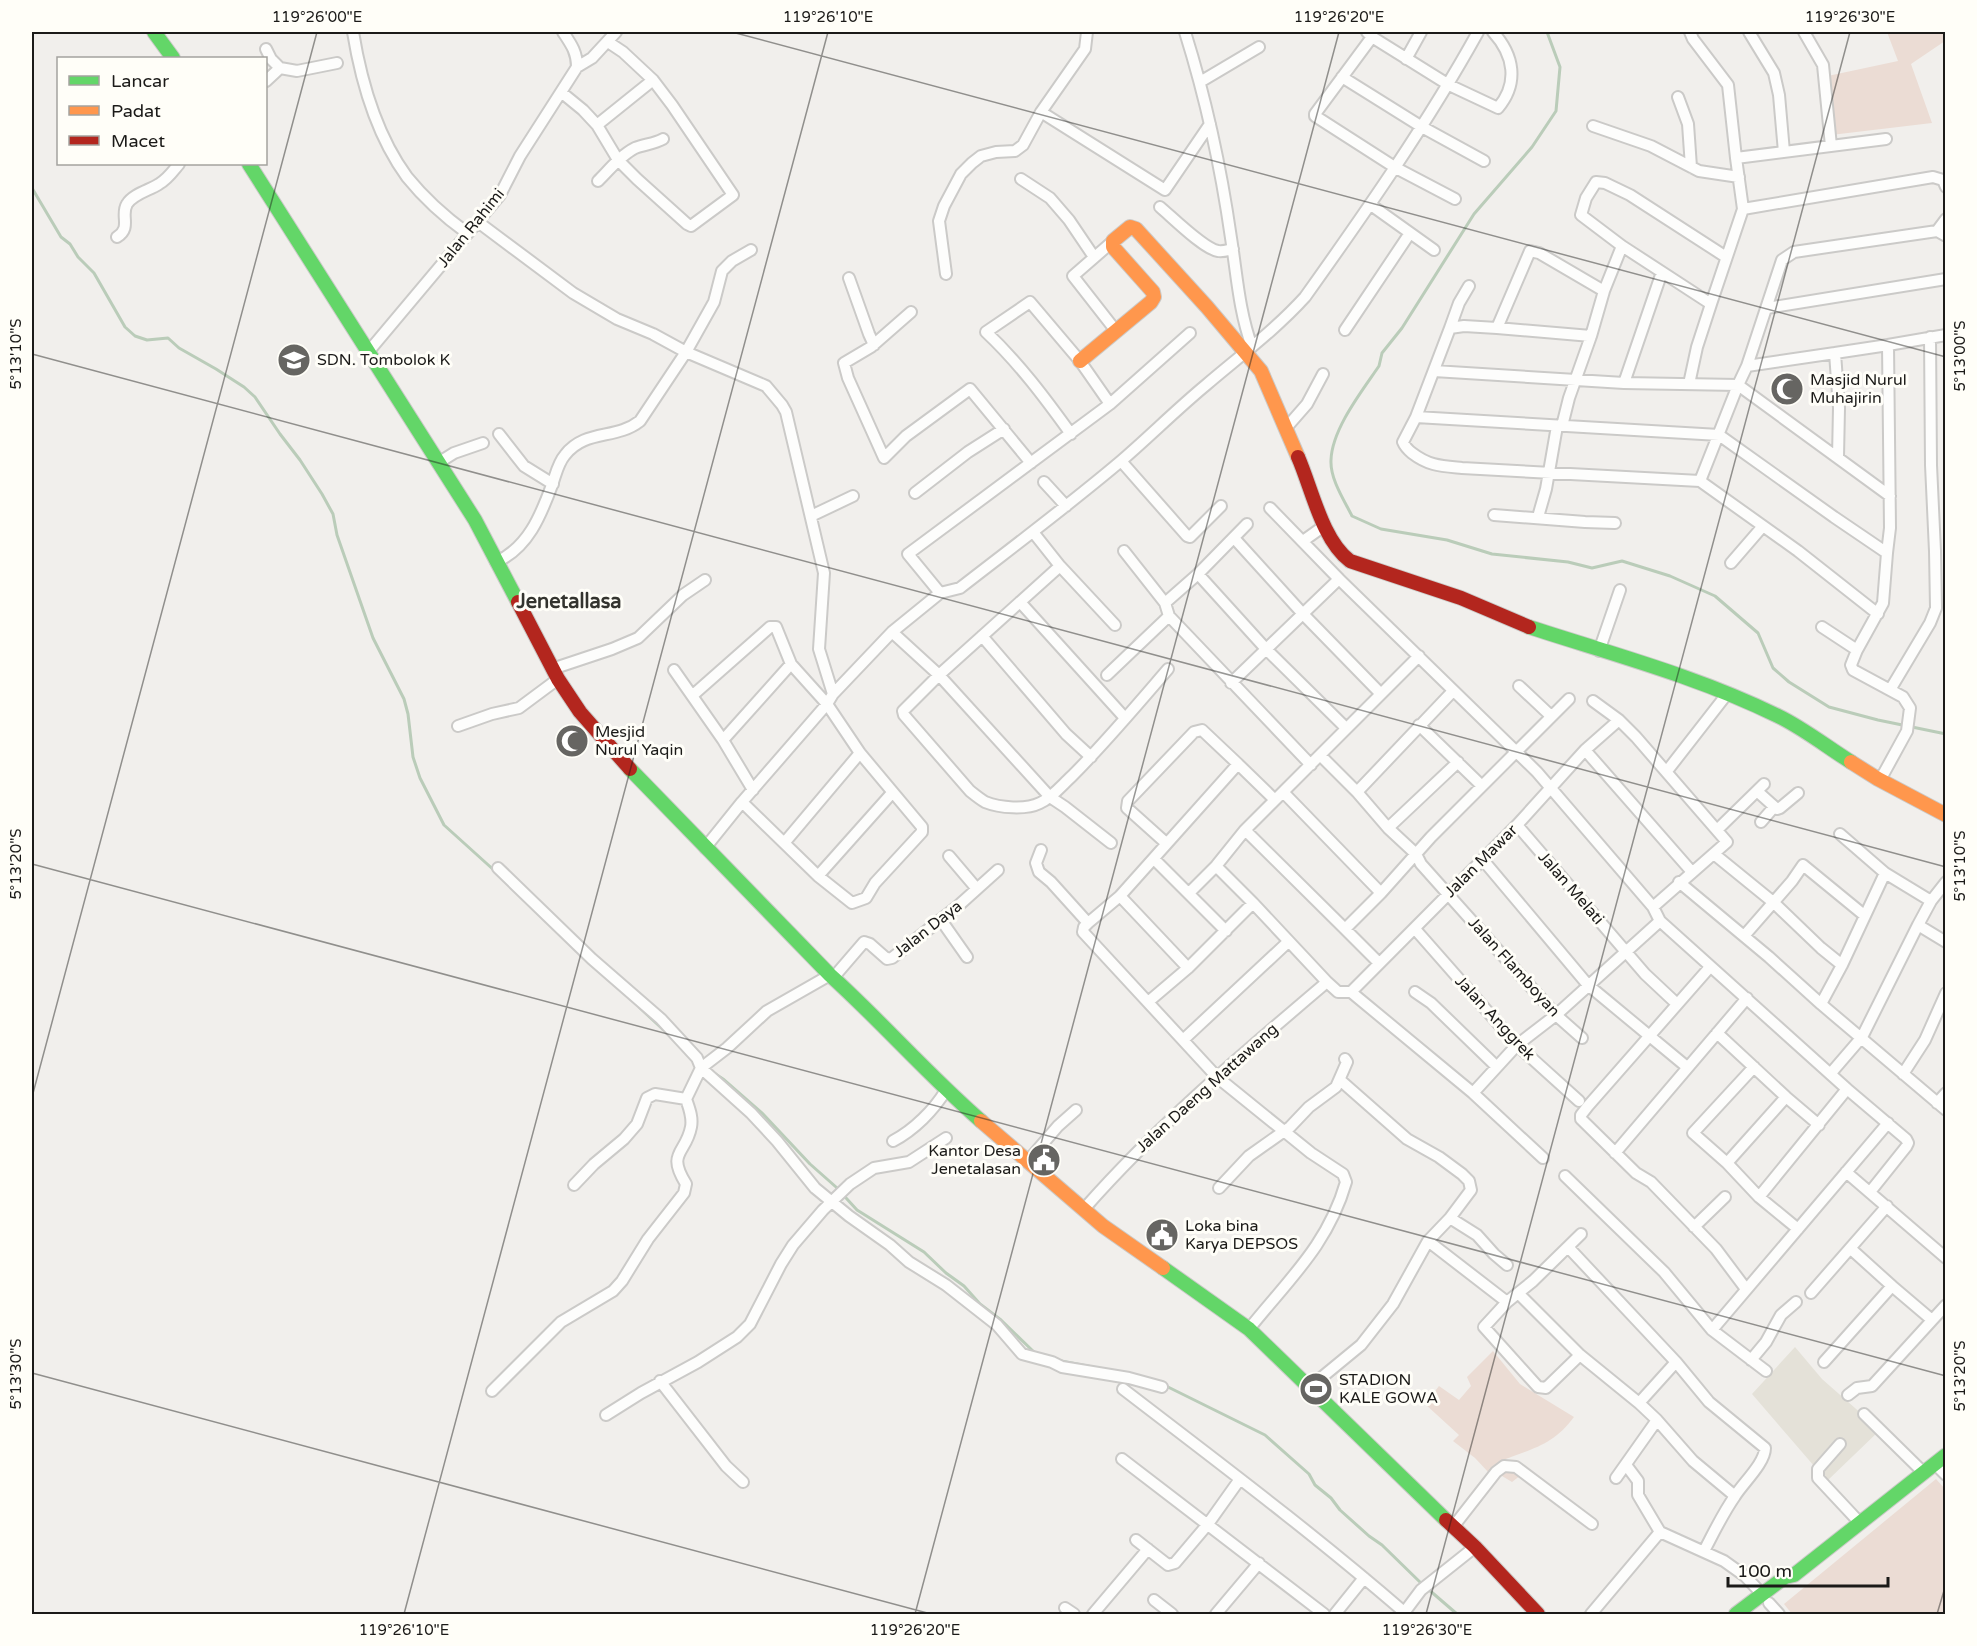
<svg xmlns="http://www.w3.org/2000/svg" width="1977" height="1646" font-family="'Varela Round',sans-serif">
<style>
.built{fill:#e4e1d8}
.green{fill:#ebdcd4}
.lines{fill:none;stroke-linecap:round;stroke-linejoin:round}
.stream{stroke:#baccb9;stroke-width:3}
.street-casing{stroke:#cbcac8;stroke-width:14}
.fast-casing{stroke:#cbcac8;stroke-width:16}
.slow-casing{stroke:#cbcac8;stroke-width:16}
.jam-casing{stroke:#cbcac8;stroke-width:16}
.street{stroke:#fdfdfc;stroke-width:10}
.fast{stroke:#63d668;stroke-width:14}
.slow{stroke:#ff974d;stroke-width:14}
.jam{stroke:#b3261e;stroke-width:14}
.ticks{fill:none;stroke:#1b1a18;stroke-width:1.5;stroke-opacity:0.45}
.labels{text-anchor:middle;dominant-baseline:central;stroke-width:6;stroke-linejoin:round;paint-order:stroke}
.street-label{font-size:16px;fill:#1b1a18;stroke:#fffef8}
.poi-label{font-size:16px;fill:#1b1a18;stroke:#fffef8;text-anchor:start}
.quarter-label{font-size:20px;font-weight:bold;fill:#34342f;stroke:#fffef8}
.neatline{fill:none;stroke:#1b1a18;stroke-width:2}
.ticks-label{font-size:15px;text-anchor:middle;fill:#1b1a18}
</style>
<rect width="100%" height="100%" fill="#f1efec"/>
<path class="built" d="M 1795,1347 L 1822,1379 L 1880,1430 L 1827,1481 L 1752,1394 Z"/>
<path class="green" d="M 1887,32 L 1945,32 L 1945,41 L 1911,64 L 1932,123 L 1831,135 L 1823,77 L 1898,61 Z
M 1493,1351 L 1520,1384 L 1574,1417 C 1553,1445 1534,1448 1503,1460 L 1521,1475 L 1512,1482 L 1497,1473 L 1490,1474 L 1475,1458 L 1453,1441 L 1459,1435 L 1425,1404 L 1439,1386 L 1459,1400 L 1471,1386 L 1467,1377 Z
M 1936,1479 L 1945,1489 L 1945,1614 L 1792,1614 L 1784,1604 Z"/>
<g class="lines">
<path class="stream" d="M 1547,32 L 1560,67 L 1556,111 L 1532,147 L 1474,214 L 1402,328 L 1382,353 L 1379,366 C 1362,391 1332,429 1331,460 C 1330,479 1344,500 1352,516 L 1381,529 L 1447,540 L 1492,554 L 1568,562 L 1592,568 L 1622,561 L 1670,576 L 1715,596 L 1758,633 L 1773,668 L 1789,682 L 1829,707 L 1878,720 L 1946,734
M 32,188 L 61,237 L 70,244 L 78,257 L 94,273 L 125,327 L 135,336 L 147,340 L 168,338 L 179,348 L 216,369 L 244,387 L 255,397 L 280,434 L 300,460 L 322,494 L 333,514 L 337,535 L 373,638 L 404,699 L 408,714 L 413,757 L 420,778 L 444,825 L 496,872
M 530,906 L 547,922
M 640,1008 L 670,1036
M 714,1073 L 723,1079 L 763,1114 L 810,1164 L 836,1187 L 857,1210 L 924,1252 L 946,1273 L 964,1286 L 980,1304 L 1001,1320 L 1035,1353
M 1061,1361 L 1119,1372
M 1166,1386 L 1265,1435 L 1309,1474 L 1315,1485 L 1331,1498 L 1340,1510 L 1369,1536 L 1382,1545 L 1423,1585
M 1428,1589 L 1457,1614"/>
<g class="street-casing">
<path id="street" d="M 353,32 C 361,81 377,136 407,177 C 424,198 445,217 467,233
M 1185,32 C 1206,99 1221,168 1231,238 C 1237,276 1239,311 1252,347
M 1367,32 L 1372,37 L 1449,85 L 1498,108 C 1519,83 1514,55 1493,32
M 1690,32 L 1693,39 L 1728,85 L 1736,158
M 1749,32 L 1774,73 L 1779,95 L 1784,152
M 1804,32 L 1823,65 L 1831,146
M 1372,37 L 1315,114 L 1315,116 L 1396,168 L 1455,199
M 266,49 L 271,59 L 280,68
M 1406,59 L 1421,32
M 577,67 L 592,58 L 616,32
M 1342,77 L 1422,127 L 1484,161
M 266,81 L 280,68 L 297,71 L 337,63
M 1200,82 L 1259,47
M 561,92 L 583,110 L 597,125 L 618,160 L 637,179 L 687,224 L 691,226 L 733,195 L 672,105 L 653,80
M 1678,97 L 1688,124 L 1691,167
M 1041,112 L 1165,190 L 1210,124
M 597,125 L 653,80 L 623,52 L 608,42
M 1593,126 L 1651,146 L 1699,171 L 1739,177
M 1021,179 L 1050,198 L 1069,220 L 1094,257
M 598,181 C 609,170 621,155 635,148 C 645,144 654,144 663,139
M 1371,205 L 1434,250
M 1160,207 C 1173,218 1204,249 1218,251 C 1223,252 1228,250 1233,249
M 1743,209 L 1736,158 L 1886,139
M 478,222 L 573,293 L 617,319 L 653,334 L 686,352 L 766,386 L 782,405 L 786,412 L 824,573 L 819,649 L 833,694
M 1937,231 L 1946,219
M 117,237 C 132,228 120,215 127,204 C 133,194 150,190 159,184 C 168,179 173,171 179,164
M 1112,242 L 1073,276 L 1116,331
M 1622,246 L 1581,215 L 1586,198 L 1596,182 L 1605,183 L 1630,195 L 1726,257
M 946,274 L 939,221 L 944,206 L 961,174 L 972,163 L 981,156 L 996,152 L 1015,151 L 1023,145 L 1041,112 L 1085,49 L 1087,32
M 849,278 L 869,334 L 874,345
M 1711,304 L 1743,209 L 1933,177 L 1943,180 L 1946,187
M 1767,308 L 1946,279
M 911,312 L 871,347 L 844,363 L 848,378 L 884,458 L 906,436 L 970,389 L 1031,463
M 1450,328 L 1459,303 L 1469,286
M 1497,328 L 1464,326 L 1450,328 L 1416,417 L 1403,442 C 1405,447 1407,449 1412,453 C 1429,466 1441,466 1462,468 L 1700,481 L 1798,551 L 1878,614
M 1345,330 L 1410,233
M 1591,336 L 1497,328 L 1530,251 L 1539,253 L 1604,291
M 369,351 L 500,195 L 520,156 L 577,67 C 577,52 571,44 563,32
M 1747,366 L 1782,260 L 1794,252 L 1937,231 L 1946,236
M 1434,371 L 1624,383 L 1738,385 L 1890,496
M 1624,383 L 1662,272
M 1416,417 L 1719,435 L 1834,517 L 1887,553 L 1883,603 L 1857,650 L 1851,665 L 1853,670 L 1903,697 L 1910,708 L 1907,731 L 1884,773 L 1878,779
M 1562,426 L 1569,398 L 1591,336 L 1604,291 L 1622,246 L 1711,304 L 1697,347 L 1689,384
M 1286,428 L 1307,404 L 1323,374
M 499,434 L 524,466 L 553,484
M 1071,434 C 1045,398 1019,363 986,332 L 1030,302 L 1080,361 L 1110,404
M 1838,457 L 1839,408 L 1835,353 L 1888,345
M 1121,461 L 1187,536 L 1190,537 L 1221,506
M 438,463 L 454,453 L 483,443
M 1700,481 L 1738,385 L 1747,366 L 1835,353
M 1044,482 L 1066,506
M 915,493 L 968,452 L 1004,429
M 1270,508 L 1339,579 L 1537,772 L 1653,907
M 1494,515 L 1585,522 L 1615,523
M 811,516 L 853,496
M 1538,517 L 1546,489 L 1557,426
M 1033,532 L 1060,566 L 939,675 L 903,711 L 904,715 L 970,791 C 975,795 980,799 985,802 C 1000,808 1026,810 1040,803 C 1053,797 1062,785 1072,776 C 1106,742 1137,705 1168,669
M 1234,538 L 1303,614 L 1381,694
M 1303,541 L 1324,526
M 1124,551 L 1165,603 L 1169,616 L 1311,765
M 1887,553 L 1890,528 L 1888,345 L 1946,335
M 496,562 C 528,548 541,515 552,485 C 556,474 558,463 565,455 C 585,429 616,440 640,421 L 686,352 L 714,302 L 722,271 L 732,261 L 751,250
M 1731,563 L 1763,526
M 1060,566 L 1115,625
M 1198,574 L 1266,649 L 1346,728
M 940,593 L 908,554 L 1110,404 L 1190,333
M 1020,602 L 1125,718
M 1165,603 L 1198,574 L 1247,524
M 1822,627 L 1857,650
M 892,632 L 939,675 L 1050,797 L 1065,807 L 1111,843
M 982,636 L 1066,734 L 1091,757
M 1599,651 L 1620,590
M 552,669 L 612,649 L 638,638 L 683,595 L 705,580
M 674,670 L 723,740 L 753,790
M 1107,675 L 1169,616
M 1231,683 L 1339,579
M 1519,686 L 1551,716
M 1890,690 L 1930,623 L 1936,608 L 1935,551 L 1931,465 L 1930,337
M 693,695 L 770,627 L 776,627 L 791,664
M 1419,725 L 1482,786
M 458,726 L 492,714 L 519,708 L 558,679
M 723,740 L 791,664 L 827,704 L 860,753 L 922,827 L 922,832 L 875,883 L 866,898 L 852,903 L 818,876 L 742,802
M 1585,750 L 1692,872
M 1321,756 L 1357,792 L 1388,828 L 1416,854 L 1421,864 L 1556,1015 L 1582,1038
M 1667,771 L 1727,694
M 1283,792 L 1381,893
M 1357,792 L 1453,691
M 1758,792 L 1777,809 L 1780,808 L 1798,793
M 1761,822 L 1774,807
M 1517,825 L 1645,974 L 1677,1004
M 1388,828 L 1458,762
M 1718,829 L 1764,784
M 1245,830 L 1345,929 L 1381,893 L 1431,837 L 1569,699
M 1840,834 L 1885,873 L 1931,901
M 785,842 L 860,753
M 1166,843 L 1127,808 L 1128,801 L 1194,732 L 1202,730 L 1238,764
M 705,848 L 742,802 L 827,704 L 833,694 L 892,632 L 940,593 L 960,588 C 1014,546 1069,505 1121,461 C 1150,436 1177,409 1206,385 C 1240,356 1275,330 1305,297 C 1367,210 1427,124 1478,32
M 1041,850 L 1036,863 L 1039,872 L 1051,882 L 1088,923
M 1714,854 L 1773,902 L 1821,948 L 1842,965
M 949,856 L 977,889
M 1154,859 L 1226,931
M 1483,860 L 1588,985 L 1687,1067
M 1216,866 L 1253,903
M 498,868 L 592,959 L 661,1019 L 697,1058 L 701,1068 L 751,1113 L 777,1141 L 815,1188 L 849,1216 L 890,1245 L 909,1262 L 946,1285 L 997,1325 L 1022,1354 L 1052,1362 L 1062,1367 L 1129,1378 L 1162,1387
M 818,876 L 892,793
M 1679,882 L 1769,957 L 1821,1004 L 1946,1110
M 1189,893 L 1216,866 L 1245,830 L 1419,656
M 1120,896 L 1188,968
M 941,920 L 967,957
M 1660,921 L 1847,1089 L 1906,1139 L 1908,1143 L 1906,1147 L 1870,1192
M 1918,925 L 1946,942
M 1345,929 L 1379,963
M 1415,929 L 1517,1045 L 1579,1101
M 1744,936 L 1792,881 L 1803,865 L 1864,915
M 1710,967 L 1588,1106 L 1581,1115 L 1581,1119 L 1636,1173 L 1651,1182 L 1716,1249 L 1746,1289
M 833,978 L 864,942 L 870,944 L 887,959 L 892,958 L 958,906 L 998,870
M 1351,992 L 1473,1093 L 1517,1045 L 1556,1015 L 1660,921 L 1653,907 L 1727,842 L 1636,737 L 1619,720 L 1593,701
M 1415,992 L 1431,1003 L 1497,1067
M 1148,1002 L 1188,968 L 1253,903 L 1327,982
M 1821,1004 L 1842,965 L 1885,873
M 1717,1033 L 1786,1097 L 1819,1125
M 1183,1040 L 1288,942
M 1754,1067 L 1693,1133 L 1727,1163 L 1759,1197 L 1798,1229
M 1831,1073 L 1862,1037 L 1918,925 L 1931,901 L 1946,882
M 1903,1074 L 1925,1040 L 1946,993
M 1473,1093 L 1543,1158
M 1937,1103 L 1946,1093
M 893,1141 C 914,1130 934,1110 946,1090
M 1615,1153 L 1747,998
M 1027,1162 L 1058,1126 L 1076,1110
M 1727,1163 L 1786,1097
M 1846,1172 L 1946,1258
M 1565,1176 L 1664,1272 L 1712,1330 L 1766,1371
M 574,1185 L 594,1164 L 624,1139 L 637,1124 L 647,1098 L 655,1094 L 686,1099
M 1219,1188 L 1249,1156 L 1290,1127 L 1309,1107 L 1336,1087 L 1347,1062 L 1345,1059
M 1759,1197 L 1847,1089
M 1084,1209 C 1158,1125 1241,1055 1327,982 L 1338,992 L 1351,992 L 1517,825 L 1585,750 L 1619,720
M 1450,1218 L 1477,1235 L 1494,1254 L 1507,1265
M 1694,1227 L 1725,1197
M 1428,1241 L 1507,1302
M 1568,1247 L 1676,1362
M 1851,1249 L 1892,1286
M 1811,1293 L 1887,1206
M 1519,1294 L 1580,1355 L 1639,1403 L 1657,1420 L 1693,1461 L 1735,1496
M 1249,1329 C 1288,1280 1328,1245 1346,1182 L 1343,1174 L 1311,1153 L 1217,1077 L 1083,932 L 1084,927 L 1088,923 L 1120,896 L 1238,764 L 1275,800
M 1712,1330 L 1888,1123
M 1580,1355 L 1546,1388 L 1538,1387 L 1484,1327 L 1507,1302 L 1533,1281 L 1581,1234
M 1751,1360 L 1766,1342 L 1781,1315 L 1796,1302
M 1824,1362 L 1892,1286 L 1932,1320
M 660,1381 L 726,1466 L 743,1482
M 1310,1387 L 1361,1345 L 1393,1304 L 1428,1241 L 1450,1218 L 1471,1190 L 1469,1181 L 1462,1174 L 1439,1157 L 1407,1139 L 1340,1080
M 1123,1389 C 1218,1462 1314,1534 1404,1612
M 492,1391 L 561,1322 L 613,1291 L 622,1281 L 648,1239 L 684,1193 L 686,1184 C 666,1152 686,1154 691,1127 C 693,1117 689,1108 686,1099 L 701,1068 L 727,1048 L 767,1011 L 830,975
M 1848,1395 L 1857,1388 L 1872,1386 L 1946,1305
M 1639,1403 L 1676,1362 L 1709,1402 L 1765,1448 C 1765,1463 1743,1483 1735,1496 C 1723,1513 1714,1532 1704,1551
M 1864,1414 L 1924,1473
M 606,1415 L 641,1393 L 698,1362 L 737,1337 L 750,1324 L 781,1264 L 793,1245 L 823,1210 L 850,1184 L 874,1168 L 909,1162 L 946,1138
M 1840,1444 L 1818,1469 L 1818,1478 L 1860,1523
M 1122,1459 L 1324,1614
M 1935,1464 L 1946,1475
M 1626,1465 L 1638,1481 L 1638,1495 L 1660,1532 L 1724,1561 L 1745,1576 L 1762,1594
M 1616,1478 L 1657,1420
M 1453,1527 L 1496,1472 L 1504,1466 L 1516,1467 L 1592,1524
M 1136,1540 L 1168,1565 L 1175,1563 L 1208,1524 L 1240,1479
M 1154,1600 L 1172,1614
M 1769,1603 L 1779,1614
M 1065,1608 L 1074,1614
M 1093,1614 L 1148,1549
M 1216,1614 L 1259,1563
M 1335,1614 L 1364,1578
M 1403,1614 L 1421,1590 L 1475,1547
M 1591,1614 L 1660,1532"/>
</g>
<g class="fast-casing">
<path id="fast" d="M 154,32 L 173,58
M 249,164 L 475,520 L 518,602
M 1529,627 C 1612,654 1699,677 1778,716 C 1803,728 1827,747 1851,762
M 630,769 L 830,975 C 882,1022 928,1075 981,1121
M 1163,1268 L 1249,1329 L 1446,1520
M 1736,1614 L 1785,1577 L 1794,1575 L 1946,1455"/>
</g>
<g class="slow-casing">
<path id="slow" d="M 1080,361 L 1151,302 L 1154,297 L 1153,292 L 1113,247 L 1113,241 L 1130,227 L 1136,229 L 1207,307 L 1261,371 L 1298,457
M 1851,762 L 1878,779 L 1946,815
M 981,1121 L 1103,1226 L 1163,1268"/>
</g>
<g class="jam-casing">
<path id="jam" d="M 1298,457 C 1312,489 1322,540 1350,561 L 1461,598 L 1529,627
M 518,602 L 558,679 L 580,712 L 630,769
M 1446,1520 L 1475,1547 L 1538,1614"/>
</g>
<use href="#street" class="street"/>
<use href="#fast" class="fast"/>
<use href="#slow" class="slow"/>
<use href="#jam" class="jam"/>
</g>
<path class="ticks" d="M 732,32 L 1946,357M 32,354 L 1946,867M 32,864 L 1946,1376M 32,1097 L 317,32M 32,1373 L 931,1614M 404,1614 L 828,32M 915,1614 L 1339,32M 1426,1614 L 1850,32M 1937,1614 L 1946,1584"/>
<defs>
<g id="school-disc" transform="scale(1.725)"><circle r="9.5" fill="#666562" stroke="#fffef8"/><path d="M0-5L7-2L0 1L-7-2ZM-4 1L0 2.5L4 1V4Q0 6-4 4Z" fill="#fff"/></g>
<g id="mosque-disc" transform="scale(1.725)"><circle r="9.5" fill="#666562" stroke="#fffef8"/><path d="M3.5-4.9A6 6 0 1 0 3.5 4.9A5 5 0 1 1 3.5-4.9Z" fill="#fff"/></g>
<g id="civic-disc" transform="scale(1.725)"><circle r="9.5" fill="#666562" stroke="#fffef8"/><path d="M-.6-6.5H3V-4.5H.6V-3L4-1V1h2V6H-6V1h2V-1L-.6-3ZM-1.2 2.5V6h2.4V2.5Z" fill="#fff"/></g>
<g id="stadium-disc" transform="scale(1.725)"><circle r="9.5" fill="#666562" stroke="#fffef8"/><path d="M0-5a6.5 5 0 1 0 0 10a6.5 5 0 1 0 0-10ZM-3.5-1.8h7v3.6h-7Z" fill="#fff"/></g>
</defs>
<g fill-rule="evenodd">
<use href="#school-disc" x="294" y="360"/>
<use href="#mosque-disc" x="1787" y="389"/>
<use href="#mosque-disc" x="572" y="741"/>
<use href="#civic-disc" x="1044" y="1160"/>
<use href="#civic-disc" x="1162" y="1235"/>
<use href="#stadium-disc" x="1316" y="1389"/>
</g>
<g class="labels">
<g class="street-label">
<text transform="translate(471 228) rotate(-51)">Jalan Rahimi</text>
<text transform="translate(1481 861) rotate(-45)">Jalan Mawar</text>
<text transform="translate(1571 888) rotate(49)">Jalan Melati</text>
<text transform="translate(928 929) rotate(-38)">Jalan Daya</text>
<text transform="translate(1514 967) rotate(48)">Jalan Flamboyan</text>
<text transform="translate(1495 1018) rotate(47)">Jalan Anggrek</text>
<text transform="translate(1207 1088) rotate(-42)">Jalan Daeng Mattawang</text>
</g>
<g class="poi-label">
<text x="317" y="360">SDN. Tombolok K</text>
<text x="1810" y="380">Masjid Nurul<tspan x="1810" dy="18">Muhajirin</tspan></text>
<text x="595" y="732">Mesjid<tspan x="595" dy="18">Nurul Yaqin</tspan></text>
<text x="1021" y="1151" text-anchor="end">Kantor Desa<tspan x="1021" dy="18">Jenetalasan</tspan></text>
<text x="1185" y="1226">Loka bina<tspan x="1185" dy="18">Karya DEPSOS</tspan></text>
<text x="1339" y="1380">STADION<tspan x="1339" dy="18">KALE GOWA</tspan></text>
</g>
<g class="quarter-label">
<text x="569" y="602">Jenetallasa</text>
</g>
</g>
<rect width="1977" height="1646" fill="none" stroke="#fffef8" stroke-width="66"/>
<rect x="57" y="57" width="210" height="108" fill="#fffef8" stroke="#a4a39e" stroke-width="1.5"/>
<rect x="69" y="76" width="30" height="9" fill="#63d668" stroke="#a4a39e" stroke-width="1.5"/>
<text x="111" y="87" font-size="18" fill="#1b1a18">Lancar</text>
<rect x="69" y="106" width="30" height="9" fill="#ff974d" stroke="#a4a39e" stroke-width="1.5"/>
<text x="111" y="117" font-size="18" fill="#1b1a18">Padat</text>
<rect x="69" y="136" width="30" height="9" fill="#b3261e" stroke="#a4a39e" stroke-width="1.5"/>
<text x="111" y="147" font-size="18" fill="#1b1a18">Macet</text>
<path d="M1728 1577v9h160v-9" fill="none" stroke="#1b1a18" stroke-width="3"/>
<text x="1737" y="1577" font-size="18" fill="#1b1a18" stroke="#fffef8" stroke-width="4.5" paint-order="stroke">100 m</text>
<rect x="33" y="33" width="1911" height="1580" class="neatline"/>
<g class="ticks-label">
<text x="317" y="22">119°26'00"E</text>
<text x="828" y="22">119°26'10"E</text>
<text x="1339" y="22">119°26'20"E</text>
<text x="1850" y="22">119°26'30"E</text>
<text transform="translate(16 354) rotate(-90)" y="5">5°13'10"S</text>
<text transform="translate(1960 356) rotate(-90)" y="5">5°13'00"S</text>
<text transform="translate(16 864) rotate(-90)" y="5">5°13'20"S</text>
<text transform="translate(1960 866) rotate(-90)" y="5">5°13'10"S</text>
<text transform="translate(16 1374) rotate(-90)" y="5">5°13'30"S</text>
<text transform="translate(1960 1376) rotate(-90)" y="5">5°13'20"S</text>
<text x="404" y="1635">119°26'10"E</text>
<text x="915" y="1635">119°26'20"E</text>
<text x="1427" y="1635">119°26'30"E</text>
</g>
</svg>
